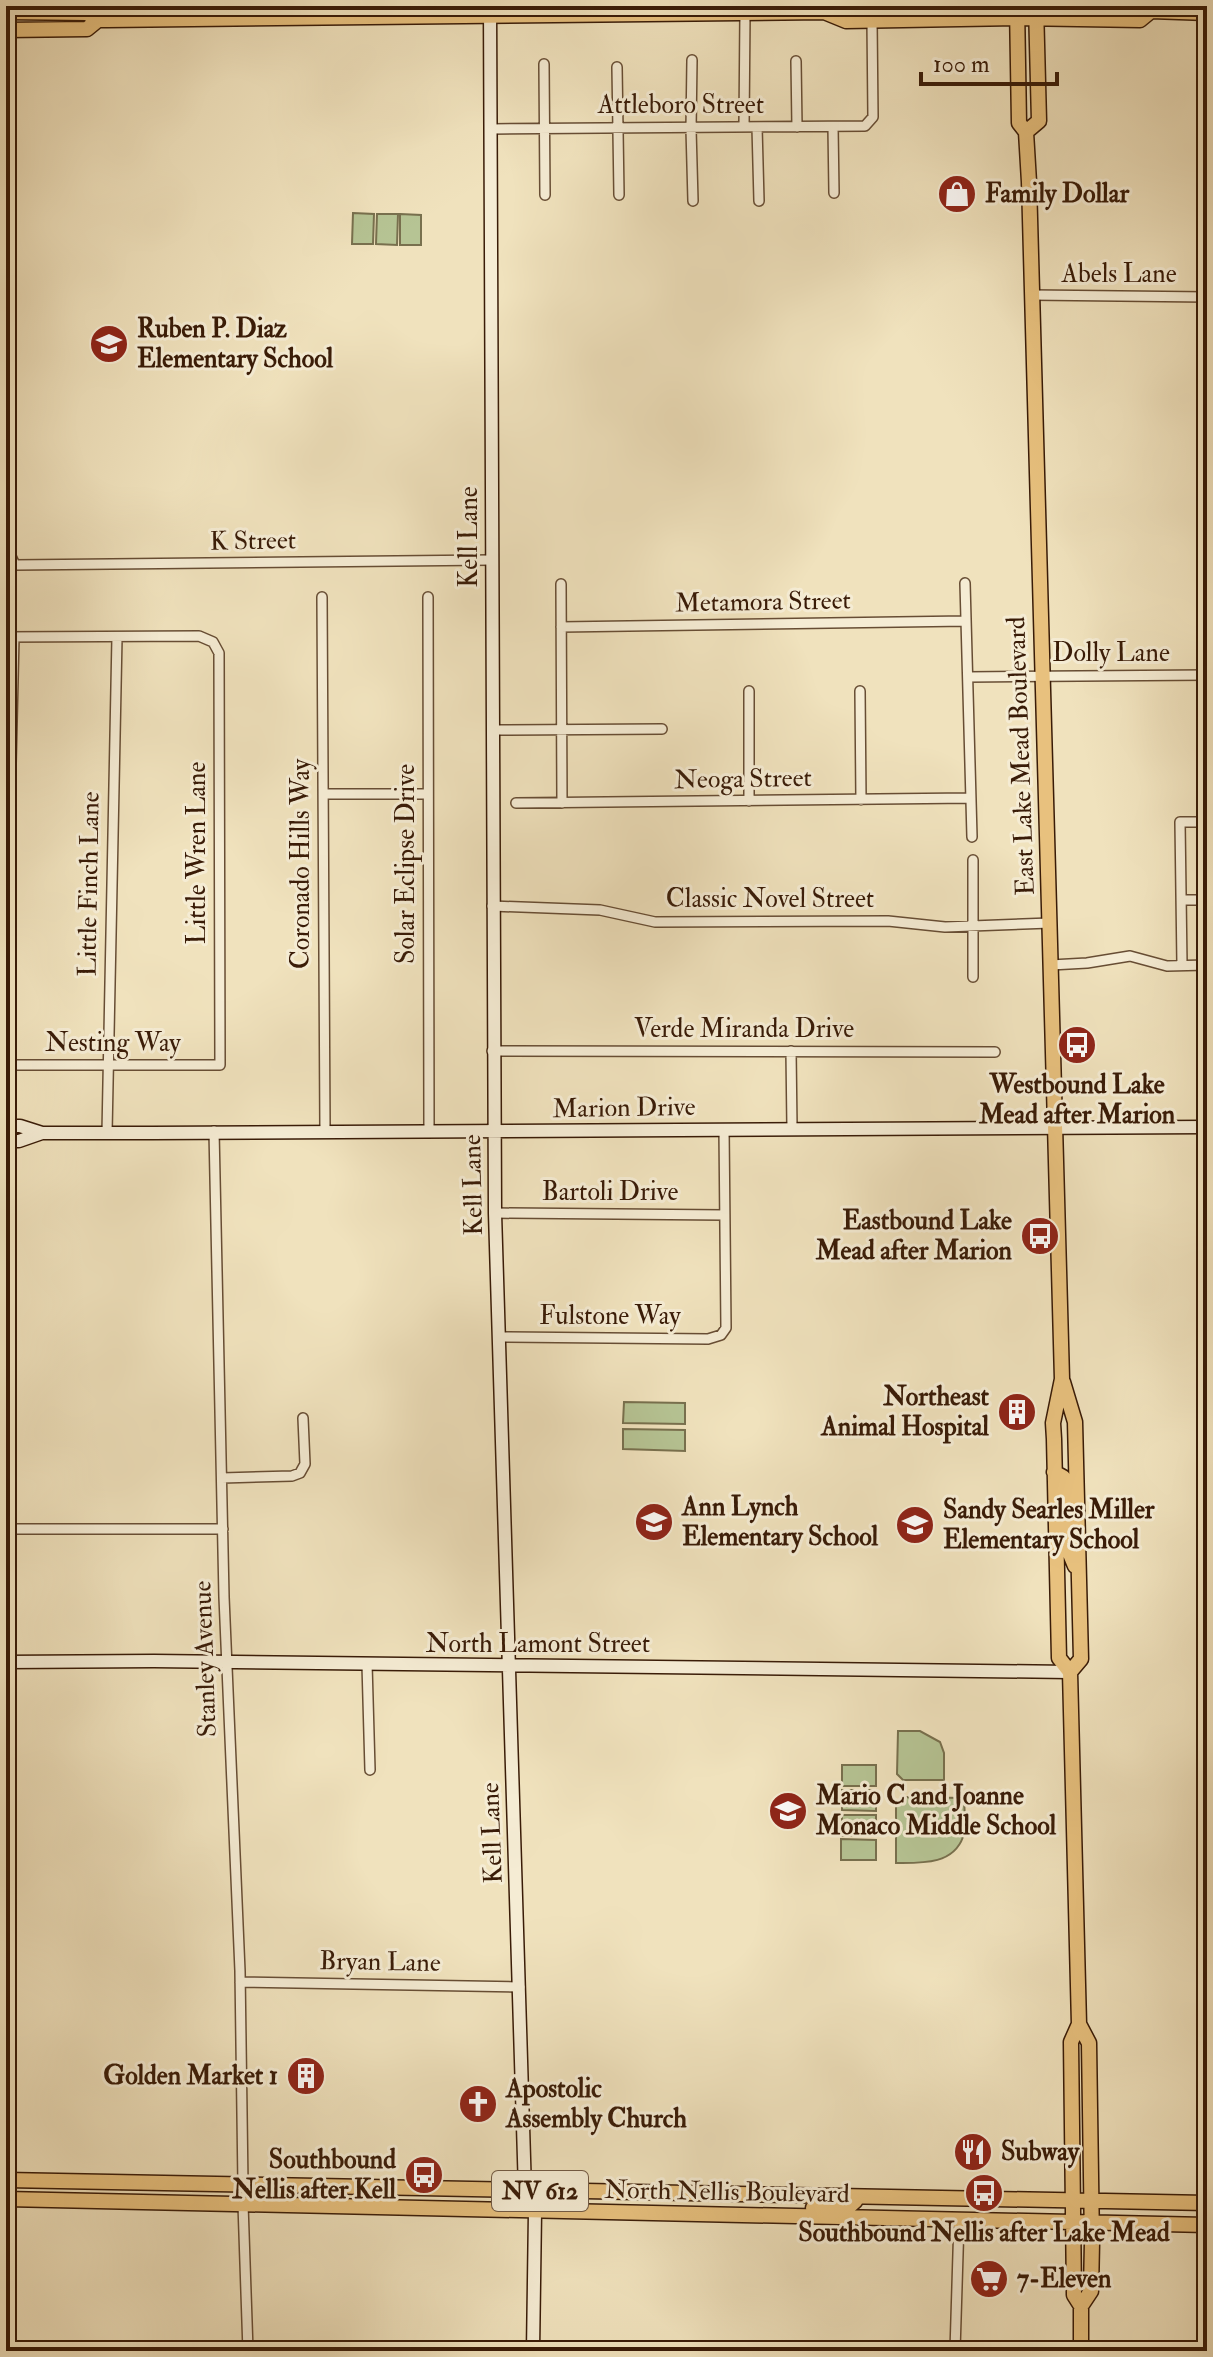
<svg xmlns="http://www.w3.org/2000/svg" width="1213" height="2357" font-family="'IM FELL Double Pica',serif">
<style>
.green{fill:#b6c494;stroke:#78704e;stroke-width:2}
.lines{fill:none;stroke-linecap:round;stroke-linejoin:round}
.street-casing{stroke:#674d34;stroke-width:12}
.secondary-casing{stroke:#391b07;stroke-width:15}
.primary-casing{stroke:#391b07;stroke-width:17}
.street{stroke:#f5ecd4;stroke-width:9}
.secondary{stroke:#f5ecd4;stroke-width:12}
.primary{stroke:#e8c17e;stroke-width:14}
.labels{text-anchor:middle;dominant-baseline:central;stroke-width:6;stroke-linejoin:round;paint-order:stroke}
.shield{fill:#f5ecd4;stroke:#715a44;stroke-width:2}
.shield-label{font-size:24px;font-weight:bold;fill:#391b07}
.street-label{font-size:26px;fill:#391b07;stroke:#f5ecd4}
.poi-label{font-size:26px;font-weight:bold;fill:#391b07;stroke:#f5ecd4;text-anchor:start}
</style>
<rect width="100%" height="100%" fill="#f0e2bd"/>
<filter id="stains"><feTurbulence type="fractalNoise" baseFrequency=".0025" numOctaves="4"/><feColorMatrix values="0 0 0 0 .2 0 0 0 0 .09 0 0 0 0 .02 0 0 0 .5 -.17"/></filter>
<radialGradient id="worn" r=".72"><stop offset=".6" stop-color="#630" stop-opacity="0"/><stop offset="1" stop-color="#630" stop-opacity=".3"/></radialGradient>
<path class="green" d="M 353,213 L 374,214 L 373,244 L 352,244 Z
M 377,214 L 398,214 L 397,245 L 376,244 Z
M 400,214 L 421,215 L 421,245 L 400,245 Z
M 624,1402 L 685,1403 L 685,1424 L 623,1423 Z
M 623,1429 L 685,1430 L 685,1451 L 623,1449 Z
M 898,1731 L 920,1731 L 940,1742 L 944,1753 L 944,1780 L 903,1780 L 897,1774 Z
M 842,1765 L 876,1765 L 876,1786 L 842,1786 Z
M 842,1790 L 876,1790 L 876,1811 L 842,1810 Z
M 903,1797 L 964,1798 C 964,1809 967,1826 963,1837 C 953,1865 921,1863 896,1863 L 896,1803 Z
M 842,1815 L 876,1815 L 876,1836 L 842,1836 Z
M 841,1839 L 876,1840 L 876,1860 L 841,1860 Z"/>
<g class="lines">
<g class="street-casing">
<path id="street" d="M 692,60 L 691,129 L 693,201
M 796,61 L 797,127
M 544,64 L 545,195
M 617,67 L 619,195
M 744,127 L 745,13
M 757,127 L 759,201
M 833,127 L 834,193
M 492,129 L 865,126 L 873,117 L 872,21
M 1032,295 L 1207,297
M 6,521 L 10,554 L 15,565
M 6,560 L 15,565 L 491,560
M 965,583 L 972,837
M 561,584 L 562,803
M 322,597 L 325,1130
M 428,597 L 429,1131
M 561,627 L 966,621
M 6,637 L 199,636 L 213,642 L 219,653 L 220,1065 L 6,1065
M 968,677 L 1207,675
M 860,691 L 861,800
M 492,730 L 662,729
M 323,794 L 428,794
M 749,801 L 749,691
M 516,803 L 971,798
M 973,860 L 973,977
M 1181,900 L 1207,900
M 492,906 L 600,910 L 655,922 L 888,921 L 945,927 L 1050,923
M 1051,965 L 1087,963 L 1130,956 L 1167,966 L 1207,965
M 1182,965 L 1180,822 L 1207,822
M 6,975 L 14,637
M 492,1051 L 995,1052
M 791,1051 L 792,1128
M 214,1131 L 224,1597 L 240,1971 L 243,2185
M 107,1133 L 117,637
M 495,1213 L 724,1215
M 499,1337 L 708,1339 L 721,1335 L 726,1328 L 724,1129
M 222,1478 L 292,1476 L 300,1473 L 305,1464 L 303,1418
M 6,1529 L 223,1529
M 367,1664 L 370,1770
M 240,1982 L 520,1987
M 243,2204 L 248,2351
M 955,2351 L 959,2221"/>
</g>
<g class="secondary-casing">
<path id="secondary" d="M 490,6 L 495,1213 L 525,2191 L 535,2212 L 533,2351
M 6,1126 L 20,1126 L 42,1133 L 152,1133 L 1207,1127
M 6,1141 L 19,1141 L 42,1133
M 6,1662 L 154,1661 L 1070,1672"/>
</g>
<g class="primary-casing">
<path id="primary" d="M 1017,6 L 1019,123 L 1026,132 L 1029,182 L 1062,1379 L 1053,1423 L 1054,1439 L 1059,1658 L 1070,1672 L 1079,2024 L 1071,2042 L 1074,2295 L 1081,2306
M 6,12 L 87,13 L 98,20 L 107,20 L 824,12 L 846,21 L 1017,18 L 1140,20 L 1151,11 L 1207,13
M 6,30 L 87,29 L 98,20
M 1026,132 L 1039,121 L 1036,6
M 1063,1382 L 1075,1422 L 1081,1659 L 1070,1672
M 1054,1472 L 1063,1477 L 1068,1549 L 1075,1566
M 1079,2024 L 1089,2043 L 1092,2242 L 1091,2291 L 1081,2306 L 1081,2351
M 6,2180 L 1207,2203
M 6,2199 L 1207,2225
M 813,2208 C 830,2208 849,2213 858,2197"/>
</g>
<use href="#street" class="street"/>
<use href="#secondary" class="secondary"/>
<use href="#primary" class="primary"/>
</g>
<defs>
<g id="shop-disc" transform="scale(2)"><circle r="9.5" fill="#8f2418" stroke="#f5ecd4"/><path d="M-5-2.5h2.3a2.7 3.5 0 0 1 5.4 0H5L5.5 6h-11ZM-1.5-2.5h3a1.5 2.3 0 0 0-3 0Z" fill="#fff"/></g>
<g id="school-disc" transform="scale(2)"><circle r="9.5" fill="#8f2418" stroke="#f5ecd4"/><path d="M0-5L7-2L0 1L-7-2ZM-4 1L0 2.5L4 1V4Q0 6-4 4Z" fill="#fff"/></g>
<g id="bus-disc" transform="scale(2)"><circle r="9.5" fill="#8f2418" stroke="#f5ecd4"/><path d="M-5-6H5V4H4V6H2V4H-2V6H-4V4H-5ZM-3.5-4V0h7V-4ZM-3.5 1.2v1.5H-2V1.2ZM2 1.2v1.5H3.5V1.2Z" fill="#fff"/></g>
<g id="building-disc" transform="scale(2)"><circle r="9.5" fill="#8f2418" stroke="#f5ecd4"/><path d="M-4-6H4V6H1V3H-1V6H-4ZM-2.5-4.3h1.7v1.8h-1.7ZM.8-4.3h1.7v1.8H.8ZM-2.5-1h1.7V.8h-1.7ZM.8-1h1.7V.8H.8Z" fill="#fff"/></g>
<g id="church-disc" transform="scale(2)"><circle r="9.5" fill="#8f2418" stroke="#f5ecd4"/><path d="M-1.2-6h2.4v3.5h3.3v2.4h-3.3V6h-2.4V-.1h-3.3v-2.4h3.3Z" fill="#fff"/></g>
<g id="restaurant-disc" transform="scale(2)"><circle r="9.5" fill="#8f2418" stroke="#f5ecd4"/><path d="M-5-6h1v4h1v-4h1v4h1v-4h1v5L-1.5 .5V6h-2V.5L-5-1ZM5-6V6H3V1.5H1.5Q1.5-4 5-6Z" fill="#fff"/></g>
<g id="supermarket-disc" transform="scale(2)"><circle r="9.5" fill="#8f2418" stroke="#f5ecd4"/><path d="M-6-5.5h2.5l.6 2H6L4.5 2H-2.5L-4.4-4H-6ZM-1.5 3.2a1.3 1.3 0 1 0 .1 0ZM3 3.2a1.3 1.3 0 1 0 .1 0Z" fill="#fff"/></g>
</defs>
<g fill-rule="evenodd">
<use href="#shop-disc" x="957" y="194"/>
<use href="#school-disc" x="109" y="344"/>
<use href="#bus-disc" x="1077" y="1045"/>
<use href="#bus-disc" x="1040" y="1236"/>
<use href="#building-disc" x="1017" y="1412"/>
<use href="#school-disc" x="654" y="1522"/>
<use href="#school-disc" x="915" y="1525"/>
<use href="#school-disc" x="788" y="1811"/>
<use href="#building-disc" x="306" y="2076"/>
<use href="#church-disc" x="478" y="2104"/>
<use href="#restaurant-disc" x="973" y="2152"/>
<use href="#bus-disc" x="424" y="2175"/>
<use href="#bus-disc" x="984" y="2193"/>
<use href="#supermarket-disc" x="989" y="2279"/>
</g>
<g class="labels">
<rect class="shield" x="492" y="2171" width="96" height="40" rx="6"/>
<g class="shield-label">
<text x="540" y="2191">NV 612</text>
</g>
<g class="street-label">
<text x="681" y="105">Attleboro Street</text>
<text x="1119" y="274">Abels Lane</text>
<text transform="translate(469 537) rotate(-90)">Kell Lane</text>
<text transform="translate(253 541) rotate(-1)">K Street</text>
<text transform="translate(763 602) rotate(-1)">Metamora Street</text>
<text x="1111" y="653">Dolly Lane</text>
<text transform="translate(1021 756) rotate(-92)">East Lake Mead Boulevard</text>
<text transform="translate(743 779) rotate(-1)">Neoga Street</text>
<text transform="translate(197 853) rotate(-90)">Little Wren Lane</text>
<text transform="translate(301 864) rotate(-90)">Coronado Hills Way</text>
<text transform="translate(406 864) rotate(-90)">Solar Eclipse Drive</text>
<text transform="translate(89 884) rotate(-89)">Little Finch Lane</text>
<text x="770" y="899">Classic Novel Street</text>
<text x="744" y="1029">Verde Miranda Drive</text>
<text x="113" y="1043">Nesting Way</text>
<text transform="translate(624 1108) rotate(-1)">Marion Drive</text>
<text transform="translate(473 1185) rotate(-91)">Kell Lane</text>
<text x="610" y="1192">Bartoli Drive</text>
<text x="610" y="1316">Fulstone Way</text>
<text x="538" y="1644">North Lamont Street</text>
<text transform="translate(205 1659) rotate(-92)">Stanley Avenue</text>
<text transform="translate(492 1833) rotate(-92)">Kell Lane</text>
<text transform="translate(380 1962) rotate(1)">Bryan Lane</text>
<text transform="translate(727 2192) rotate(1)">North Nellis Boulevard</text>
</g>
<g class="poi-label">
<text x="985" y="194">Family Dollar</text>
<text x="137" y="329">Ruben P. Diaz<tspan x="137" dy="30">Elementary School</tspan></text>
<text x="1077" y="1085" text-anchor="middle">Westbound Lake<tspan x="1077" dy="30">Mead after Marion</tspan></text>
<text x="1012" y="1221" text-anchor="end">Eastbound Lake<tspan x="1012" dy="30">Mead after Marion</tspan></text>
<text x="989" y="1397" text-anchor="end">Northeast<tspan x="989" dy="30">Animal Hospital</tspan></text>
<text x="682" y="1507">Ann Lynch<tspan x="682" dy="30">Elementary School</tspan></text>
<text x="943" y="1510">Sandy Searles Miller<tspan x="943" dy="30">Elementary School</tspan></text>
<text x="816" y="1796">Mario C and Joanne<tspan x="816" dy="30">Monaco Middle School</tspan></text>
<text x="278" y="2076" text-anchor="end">Golden Market 1</text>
<text x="506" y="2089">Apostolic<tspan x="506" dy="30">Assembly Church</tspan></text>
<text x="1001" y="2152">Subway</text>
<text x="396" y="2160" text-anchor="end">Southbound<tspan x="396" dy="30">Nellis after Kell</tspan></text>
<text x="984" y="2233" text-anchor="middle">Southbound Nellis after Lake Mead</text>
<text x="1017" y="2279">7-Eleven</text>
</g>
</g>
<rect width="1213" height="2357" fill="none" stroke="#f0e2bd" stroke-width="32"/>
<rect x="8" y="8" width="1197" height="2341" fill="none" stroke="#391b07" stroke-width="4"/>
<rect x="16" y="16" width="1181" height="2325" fill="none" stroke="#391b07" stroke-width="2"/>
<path d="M921 72v12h136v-12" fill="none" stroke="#391b07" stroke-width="4"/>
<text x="933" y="72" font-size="24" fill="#391b07" stroke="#f5ecd4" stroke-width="6" paint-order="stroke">100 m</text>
<rect width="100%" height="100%" filter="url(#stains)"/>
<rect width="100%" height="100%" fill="url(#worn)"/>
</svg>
